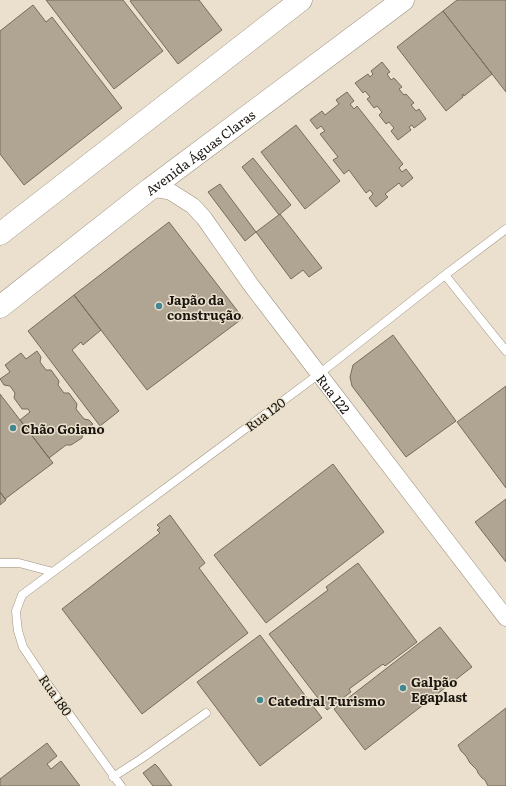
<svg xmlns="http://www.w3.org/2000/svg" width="506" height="786" font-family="Literata,serif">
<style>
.building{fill:#b0a593;stroke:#756c5a}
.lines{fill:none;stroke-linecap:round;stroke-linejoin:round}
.service-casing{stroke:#9c9280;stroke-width:9}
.minor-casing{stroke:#9c9280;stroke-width:17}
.secondary-casing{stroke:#9c9280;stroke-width:23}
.service{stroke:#fff;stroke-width:8}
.minor{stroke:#fff;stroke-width:16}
.secondary{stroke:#fff;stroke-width:22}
.poi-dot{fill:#428892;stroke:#ebe0cd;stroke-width:1.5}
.labels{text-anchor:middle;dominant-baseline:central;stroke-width:3;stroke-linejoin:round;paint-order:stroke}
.street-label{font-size:13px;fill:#1a160f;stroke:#ebe0cd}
.poi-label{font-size:13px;font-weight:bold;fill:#1a160f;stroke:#ebe0cd;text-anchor:start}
</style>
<rect width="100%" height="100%" fill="#ebe0cd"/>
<path class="building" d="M 46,0 L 123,0 L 163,51 L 114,89 Z
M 132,0 L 199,0 L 222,30 L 178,64 L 130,1 Z
M 457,0 L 506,0 L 506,92 L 443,11 Z
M 33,5 L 46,22 L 52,17 L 122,108 L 24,185 L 0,154 L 0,31 Z
M 443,11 L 492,74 L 464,96 L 463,94 L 462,95 L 463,97 L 446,111 L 397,47 Z
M 382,62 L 390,72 L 387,74 L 391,80 L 394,78 L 402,87 L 399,89 L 404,95 L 406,94 L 414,103 L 411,105 L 416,111 L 419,109 L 426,119 L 414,128 L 412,125 L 409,127 L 411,130 L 398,140 L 391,131 L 394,128 L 389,122 L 386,124 L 379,115 L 382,112 L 377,106 L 374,108 L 367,99 L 370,97 L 365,91 L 363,93 L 355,83 L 368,74 L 370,77 L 373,74 L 371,71 Z
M 347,92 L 354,101 L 350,104 L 354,109 L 357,106 L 403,164 L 399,168 L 402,172 L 406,169 L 413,178 L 402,187 L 399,183 L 385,194 L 388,197 L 376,207 L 369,198 L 373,194 L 370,190 L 366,193 L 349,170 L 344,174 L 333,160 L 338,157 L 320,134 L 325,131 L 321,126 L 317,129 L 310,120 L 322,111 L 325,115 L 339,104 L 336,100 Z
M 296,125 L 340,181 L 305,209 L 261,152 Z
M 253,158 L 291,205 L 279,215 L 242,167 Z
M 220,184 L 256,232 L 245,241 L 208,192 Z
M 280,214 L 322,268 L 309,277 L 303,270 L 291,279 L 256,232 Z
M 169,222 L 243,318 L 147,390 L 74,295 Z
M 74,295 L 101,330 L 83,345 L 81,342 L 72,350 L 119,411 L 100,426 L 28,331 Z
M 393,335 L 456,421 L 406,457 L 352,386 L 350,377 L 353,365 Z
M 37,351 L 41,357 L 40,362 L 46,370 L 51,370 L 59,381 L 58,385 L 64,393 L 69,393 L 77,404 L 76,409 L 84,419 L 89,420 L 93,424 L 83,432 L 82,438 L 71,445 L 66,445 L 49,458 L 20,420 L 30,412 L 28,409 L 22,409 L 14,398 L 15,393 L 10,386 L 4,385 L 0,379 L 10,372 L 5,365 L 21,353 L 26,359 Z
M 506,386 L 506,488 L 457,422 Z
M 0,394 L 53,463 L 5,499 L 0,492 Z
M 333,464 L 384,532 L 266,623 L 214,555 Z
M 0,492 L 6,500 L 0,505 Z
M 506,499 L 506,562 L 475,522 Z
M 170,515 L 205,563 L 199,568 L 248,633 L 142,714 L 62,609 L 160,533 L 157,530 L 160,528 L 157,525 Z
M 358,563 L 417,642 L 385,666 L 383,664 L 349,689 L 351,692 L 327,710 L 269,634 L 328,590 L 326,587 Z
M 440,627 L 472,667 L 365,750 L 334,709 Z
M 260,635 L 322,718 L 260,766 L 197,682 Z
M 506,708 L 506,786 L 488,786 L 485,780 L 482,778 L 478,773 L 477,770 L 470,763 L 466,756 L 461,751 L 458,745 Z
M 47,743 L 57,756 L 47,764 L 51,769 L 61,761 L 80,786 L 0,786 L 0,779 Z
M 155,764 L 158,767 L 172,786 L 153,786 L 143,773 Z"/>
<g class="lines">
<g class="service-casing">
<path id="service" d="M 445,275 L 506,351
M 0,563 L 19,563 L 53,572
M 113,777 L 141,759 L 206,713
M 121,786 L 49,686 L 23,647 L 18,631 L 17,623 L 16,611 L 22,595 L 319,374 L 445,275 L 506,229"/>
</g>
<g class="minor-casing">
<g id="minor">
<path id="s1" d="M 150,189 L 162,190 L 171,192 L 193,206 L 204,218 L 251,285 L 319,374 L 506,618"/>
</g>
</g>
<g class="secondary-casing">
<g id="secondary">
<path d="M 0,234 L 301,0"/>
<path id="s2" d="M 0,307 L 150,189 L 403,0"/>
</g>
</g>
<use href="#service" class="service"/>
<use href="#minor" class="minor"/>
<use href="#secondary" class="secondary"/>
</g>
<g class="poi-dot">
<circle cx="159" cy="306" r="4"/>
<circle cx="13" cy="428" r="4"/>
<circle cx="403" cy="688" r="4"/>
<circle cx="260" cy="700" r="4"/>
</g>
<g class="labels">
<g class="street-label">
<text stroke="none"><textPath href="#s2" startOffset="253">Avenida Águas Claras</textPath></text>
<text stroke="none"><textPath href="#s1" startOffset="282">Rua 122</textPath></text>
<text transform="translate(265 414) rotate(-37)">Rua 120</text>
<text transform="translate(56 695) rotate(55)">Rua 180</text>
</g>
<g class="poi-label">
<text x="167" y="299">Japão da<tspan x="167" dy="15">construção</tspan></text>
<text x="21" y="428">Chão Goiano</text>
<text x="411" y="681">Galpão<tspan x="411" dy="15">Egaplast</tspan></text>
<text x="268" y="700">Catedral Turismo</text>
</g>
</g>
</svg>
